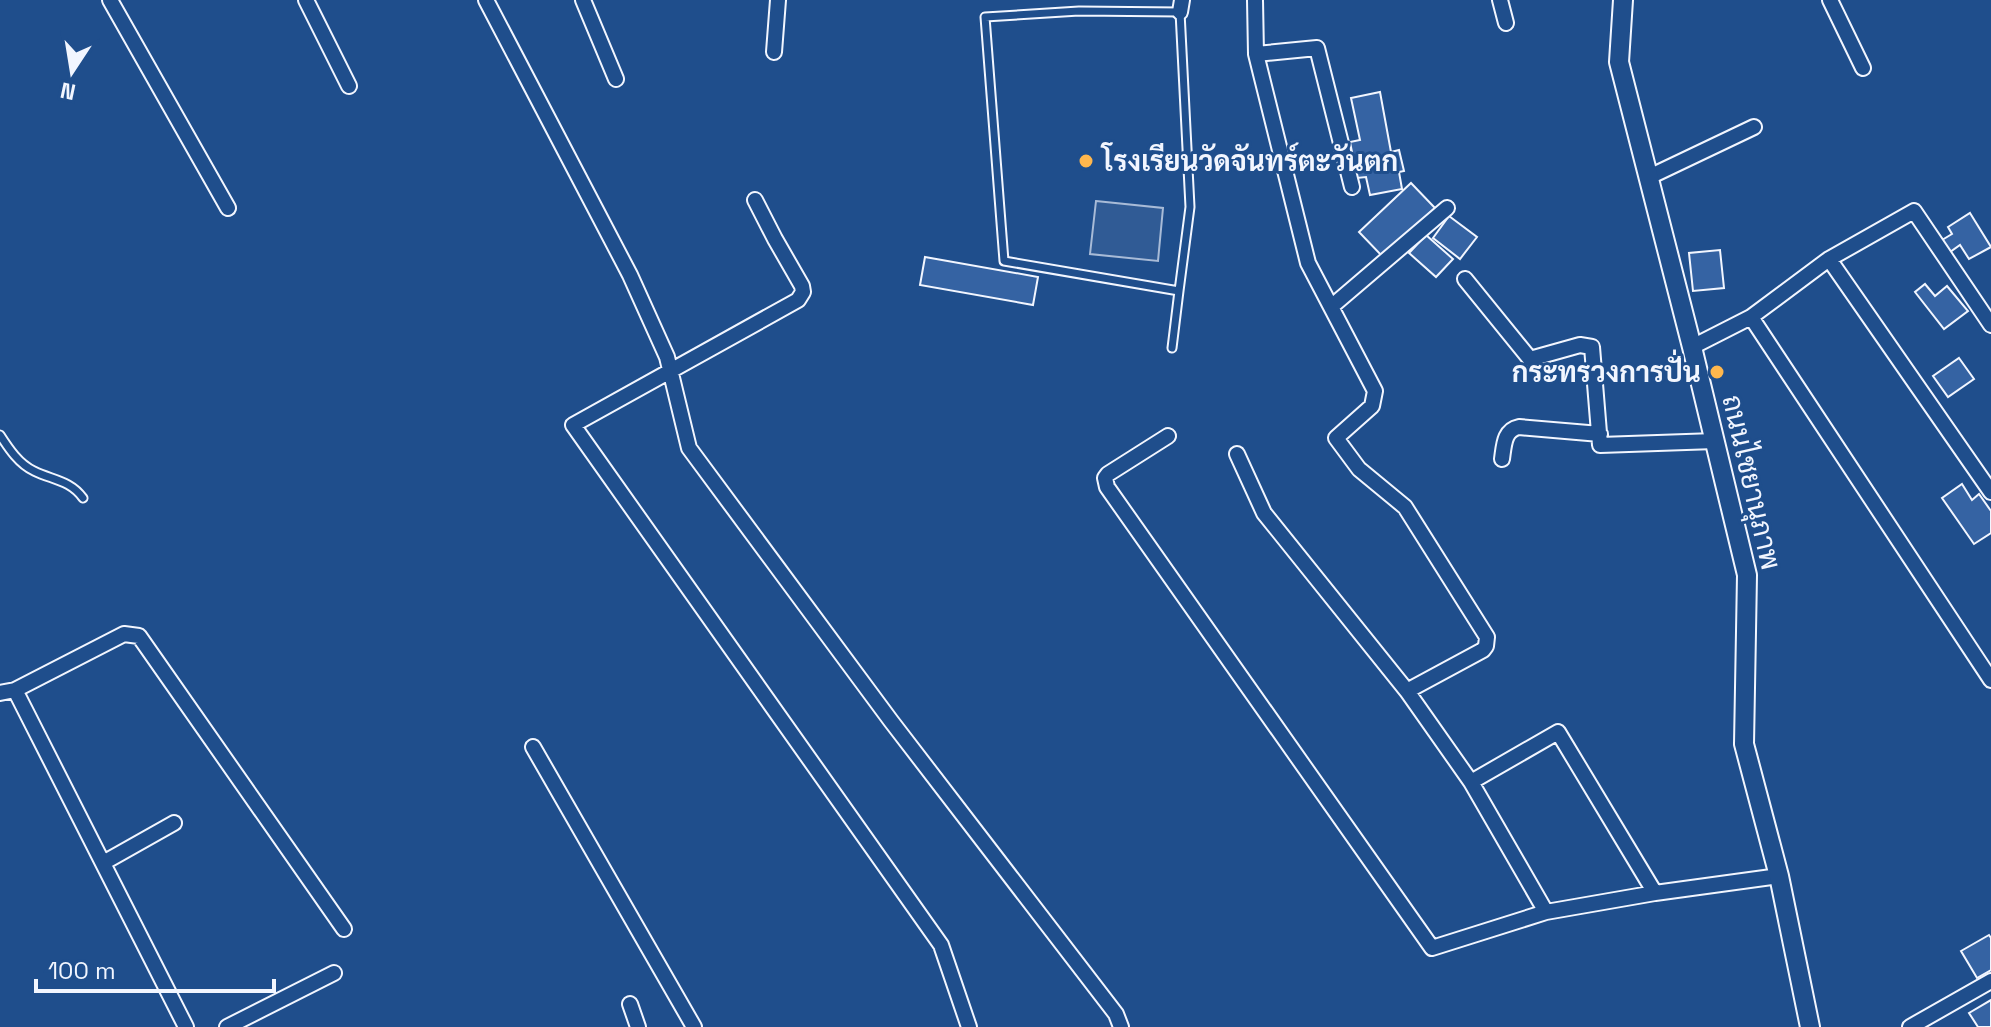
<svg xmlns="http://www.w3.org/2000/svg" width="1991" height="1027" font-family="'Space Grotesk',Sarabun,sans-serif">
<style>
.built{fill:#305b95;stroke:#a8bbd7;stroke-width:2}
.building{fill:#3563a3;stroke:#f2f6ff;stroke-width:2}
.lines{fill:none;stroke-linecap:round;stroke-linejoin:round}
.service-casing{stroke:#f2f6ff;stroke-width:11}
.minor-casing{stroke:#f2f6ff;stroke-width:18}
.tertiary-casing{stroke:#f2f6ff;stroke-width:22}
.service{stroke:#1f4e8c;stroke-width:7}
.minor{stroke:#1f4e8c;stroke-width:14}
.tertiary{stroke:#1f4e8c;stroke-width:18}
.poi-dot{fill:#ffb74d;stroke:#1f4e8c;stroke-width:3}
.labels{text-anchor:middle;dominant-baseline:central;stroke-width:6;stroke-linejoin:round;paint-order:stroke}
.poi-label{font-size:28px;font-weight:bold;fill:#f2f6ff;stroke:#1f4e8c;text-anchor:start}
.street-label{font-size:28px;fill:#f2f6ff;stroke:#1f4e8c}
</style>
<rect width="100%" height="100%" fill="#1f4e8c"/>
<path class="built" d="M 1096,201 L 1163,208 L 1158,261 L 1090,254 Z"/>
<path class="building" d="M 1380,92 L 1391,152 L 1399,150 L 1404,171 L 1399,172 L 1402,189 L 1370,195 L 1366,177 L 1357,178 L 1350,142 L 1360,140 L 1351,98 Z
M 1411,183 L 1435,208 L 1383,257 L 1359,232 Z
M 1970,213 L 1991,247 L 1969,259 L 1960,245 L 1950,252 L 1942,240 L 1952,234 L 1948,227 Z
M 1449,216 L 1477,237 L 1460,259 L 1433,238 Z
M 1426,235 L 1453,259 L 1436,277 L 1409,253 Z
M 1720,250 L 1724,288 L 1693,291 L 1689,253 Z
M 925,257 L 1038,277 L 1033,305 L 920,285 Z
M 1925,284 L 1935,296 L 1947,286 L 1968,311 L 1944,329 L 1915,292 Z
M 1959,358 L 1974,379 L 1948,397 L 1933,376 Z
M 1962,484 L 1972,500 L 1979,494 L 1991,511 L 1991,533 L 1974,544 L 1942,498 Z
M 1989,935 L 1991,938 L 1991,970 L 1977,978 L 1961,951 Z
M 1991,1000 L 1991,1027 L 1978,1027 L 1969,1013 Z"/>
<g class="lines">
<g class="service-casing">
<path id="service" d="M 1079,11 L 1180,12 L 1190,207 L 1179,291 L 1004,261 L 985,17 Z
M 1172,348 L 1179,291
M 0,435 C 9,449 19,464 34,471 C 52,480 70,480 83,498"/>
</g>
<g class="minor-casing">
<path id="minor" d="M 110,0 L 228,208
M 306,0 L 349,86
M 486,0 L 630,275 L 667,357 L 689,448 L 891,721 L 1116,1014 L 1121,1027
M 583,0 L 616,79
M 1255,0 L 1256,54 L 1308,263 L 1375,391 L 1372,406 L 1336,438 L 1359,469 L 1405,507 L 1487,637 L 1486,646 L 1483,650 L 1407,691
M 1500,0 L 1506,23
M 1830,0 L 1863,68
M 1180,12 L 1182,0
M 774,52 L 778,0
M 1256,54 L 1317,48 L 1352,187
M 1649,177 L 1754,127
M 755,200 L 775,239 L 802,286 L 803,292 L 798,300 L 573,425 L 941,945 L 969,1027
M 1829,259 L 1991,492
M 1465,279 L 1530,359 L 1580,345 L 1592,347 L 1600,445 L 1715,441
M 1331,307 L 1447,208
M 1751,317 L 1991,680
M 1692,347 L 1751,317 L 1829,259 L 1914,211 L 1991,325
M 1168,436 L 1108,474 L 1105,478 L 1107,487 L 1432,948 L 1546,912 L 1655,893 L 1779,876
M 1237,454 L 1264,513 L 1407,691 L 1471,782 L 1546,912
M 1502,459 C 1504,445 1504,430 1519,427 L 1600,434
M 15,690 L 124,634 L 139,636 L 344,929
M 0,693 L 15,690 L 186,1027
M 533,747 L 694,1027
M 1471,782 L 1558,732 L 1655,893
M 103,863 L 174,823
M 630,1004 L 638,1027
M 227,1027 L 334,973
M 1910,1027 L 1991,981"/>
</g>
<g class="tertiary-casing">
<path id="tertiary" d="M 1623,0 L 1619,62 L 1692,347 L 1747,575 L 1744,744 L 1779,876 L 1810,1027"/>
</g>
<use href="#service" class="service"/>
<use href="#minor" class="minor"/>
<use href="#tertiary" class="tertiary"/>
</g>
<g class="poi-dot">
<circle cx="1086" cy="161" r="8"/>
<circle cx="1717" cy="372" r="8"/>
</g>
<g class="labels">
<g class="poi-label">
<text x="1102" y="161">โรงเรียนวัดจันทร์ตะวันตก</text>
<text x="1701" y="372" text-anchor="end">กระทรวงการปั่น</text>
</g>
<g class="street-label">
<text transform="translate(1752 482) rotate(77)">ถนนไชยานุภาพ</text>
</g>
</g>
<g transform="translate(72 72) rotate(192)" stroke="#1f4e8c" stroke-width="6" paint-order="stroke">
<path d="M0-6L14 30L0 20L-14 30Z" fill="#f2f6ff"/>
<text y="-12" font-size="22" font-weight="bold" text-anchor="middle" fill="#f2f6ff">N</text>
</g>
<path d="M36 979v12h238v-12" fill="none" stroke="#f2f6ff" stroke-width="4"/>
<text x="48" y="979" font-size="24" fill="#f2f6ff" stroke="#1f4e8c" stroke-width="6" paint-order="stroke">100 m</text>
</svg>
